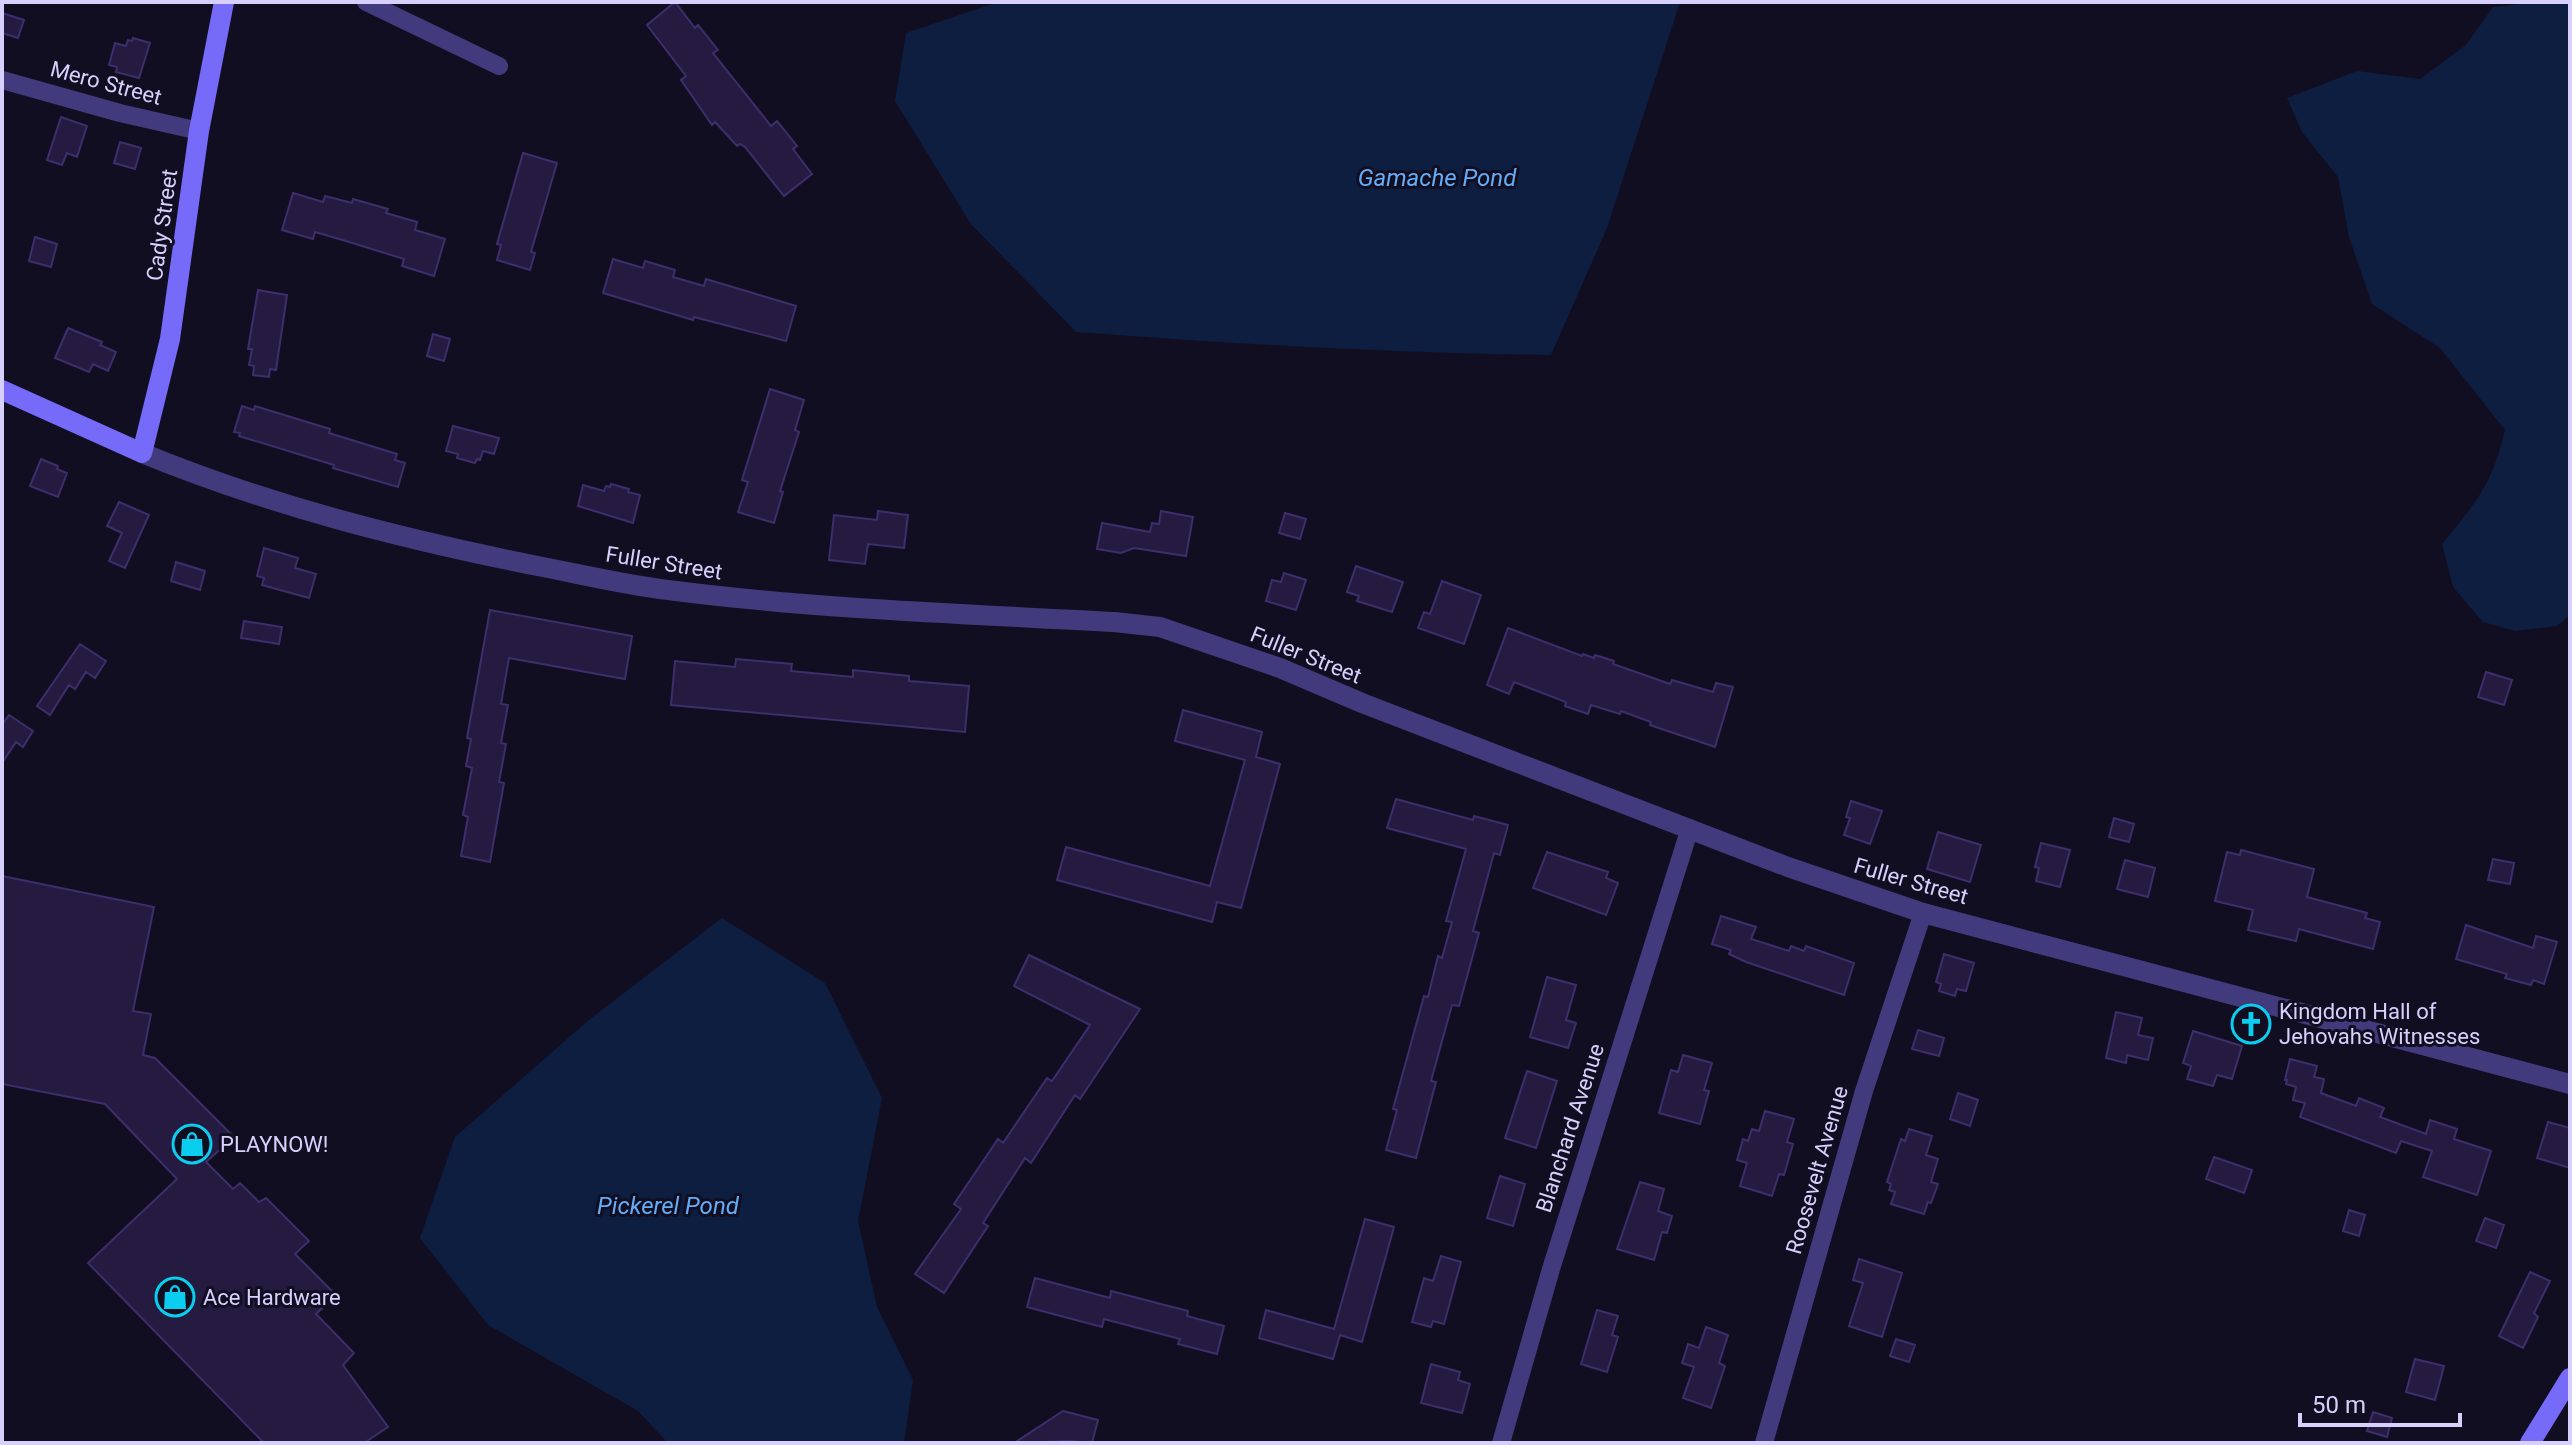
<svg xmlns="http://www.w3.org/2000/svg" width="2572" height="1445" font-family="Roboto,sans-serif">
<style>
.water{fill:#0d1e41}
.building{fill:#251b41;stroke:#3d2e6c;stroke-width:2}
.lines{fill:none;stroke-linecap:round;stroke-linejoin:round}
.minor{stroke:#413b7e;stroke-width:18}
.tertiary{stroke:#413b7e;stroke-width:20}
.secondary{stroke:#766bf9;stroke-width:20}
.labels{text-anchor:middle;dominant-baseline:central;stroke-width:6;stroke-linejoin:round;paint-order:stroke}
.street-label{font-size:22px;fill:#d7d0fd;stroke:#120e21}
.poi-label{font-size:22px;fill:#d7d0fd;stroke:#120e21;text-anchor:start}
.water-label{font-size:24px;font-style:italic;fill:#63acf8;stroke:#120e21}
</style>
<rect width="100%" height="100%" fill="#120e21"/>
<path class="water" d="M 998,2 L 1680,2 L 1607,228 L 1551,355 C 1392,353 1234,344 1076,332 L 971,224 L 895,101 L 906,33 Z
M 2540,2 L 2570,3 L 2570,615 L 2557,626 L 2515,631 L 2483,622 L 2453,587 L 2442,544 C 2477,501 2492,485 2505,430 L 2440,348 L 2372,304 L 2349,237 L 2338,177 L 2302,132 L 2287,98 L 2357,71 L 2420,79 L 2466,45 L 2493,7 Z
M 722,918 L 825,983 L 882,1098 L 858,1221 L 877,1307 L 913,1380 L 904,1443 L 668,1443 L 638,1411 L 488,1325 L 420,1238 L 455,1137 L 590,1019 Z"/>
<path class="building" d="M 675,2 L 695,28 L 698,25 L 718,50 L 713,53 L 771,126 L 777,121 L 797,146 L 793,149 L 812,174 L 784,196 L 745,147 L 740,144 L 737,146 L 715,122 L 712,125 L 681,80 L 686,76 L 647,25 Z
M 2,13 L 24,20 L 18,38 L 2,33 Z
M 133,38 L 150,43 L 139,78 L 116,72 L 117,67 L 109,65 L 115,43 L 126,46 L 128,40 L 132,41 Z
M 61,117 L 87,126 L 77,157 L 67,153 L 62,165 L 47,160 Z
M 120,142 L 141,148 L 135,169 L 114,163 Z
M 523,153 L 557,163 L 531,252 L 535,253 L 530,270 L 497,260 L 501,245 L 497,244 Z
M 293,193 L 323,202 L 325,196 L 352,203 L 353,199 L 388,209 L 386,213 L 417,222 L 415,230 L 445,239 L 434,276 L 402,266 L 404,259 L 346,241 L 315,232 L 313,239 L 282,230 Z
M 35,237 L 57,244 L 51,267 L 29,261 Z
M 613,259 L 643,268 L 645,261 L 675,270 L 673,277 L 704,286 L 706,279 L 796,306 L 786,341 L 694,317 L 693,320 L 603,293 Z
M 258,290 L 287,295 L 276,370 L 270,369 L 269,377 L 253,375 L 254,366 L 249,365 L 252,349 L 248,349 Z
M 68,328 L 102,342 L 100,345 L 116,352 L 108,371 L 93,364 L 89,372 L 55,358 Z
M 433,334 L 450,339 L 444,361 L 427,356 Z
M 770,389 L 804,400 L 795,430 L 799,432 L 780,491 L 783,492 L 774,523 L 738,512 L 748,482 L 742,480 Z
M 242,406 L 254,410 L 255,406 L 330,429 L 329,433 L 397,454 L 395,460 L 405,463 L 398,487 L 333,468 L 334,465 L 239,436 L 240,433 L 234,432 Z
M 453,426 L 499,438 L 494,454 L 483,451 L 480,460 L 477,459 L 475,463 L 457,458 L 458,454 L 446,451 Z
M 41,459 L 58,466 L 57,469 L 67,473 L 58,497 L 30,486 Z
M 611,484 L 629,489 L 628,492 L 640,495 L 633,523 L 578,506 L 583,485 L 604,491 L 606,486 L 610,487 Z
M 119,502 L 149,515 L 125,568 L 109,561 L 122,533 L 107,526 Z
M 878,511 L 908,515 L 904,548 L 868,544 L 865,564 L 829,560 L 834,515 L 877,520 Z
M 1161,511 L 1193,517 L 1186,556 L 1134,548 L 1121,553 L 1097,549 L 1102,523 L 1150,532 L 1152,523 L 1159,524 Z
M 1285,513 L 1306,519 L 1300,539 L 1279,533 Z
M 264,548 L 298,558 L 295,568 L 316,574 L 309,598 L 262,585 L 264,578 L 257,576 Z
M 176,562 L 205,571 L 200,590 L 171,581 Z
M 1356,566 L 1403,582 L 1392,612 L 1357,601 L 1359,596 L 1347,592 Z
M 1284,573 L 1306,580 L 1296,610 L 1266,601 L 1272,580 L 1281,582 Z
M 1442,581 L 1481,595 L 1464,644 L 1418,628 L 1424,612 L 1430,614 Z
M 490,610 L 632,636 L 625,679 L 509,658 L 501,704 L 508,705 L 501,743 L 506,744 L 499,782 L 504,783 L 490,862 L 461,856 L 468,817 L 463,815 L 472,768 L 466,766 L 471,739 L 467,738 Z
M 244,621 L 282,627 L 279,644 L 241,638 Z
M 1508,628 L 1582,656 L 1583,654 L 1594,658 L 1595,655 L 1614,661 L 1613,664 L 1670,684 L 1672,680 L 1713,692 L 1716,683 L 1733,687 L 1715,747 L 1650,725 L 1651,722 L 1621,711 L 1620,714 L 1591,705 L 1588,714 L 1565,706 L 1566,702 L 1514,682 L 1509,694 L 1487,685 Z
M 80,644 L 106,661 L 95,678 L 86,672 L 75,689 L 69,685 L 50,715 L 37,706 Z
M 736,659 L 792,664 L 791,671 L 853,677 L 853,670 L 909,676 L 909,681 L 969,686 L 965,732 L 671,705 L 675,661 L 735,667 Z
M 2486,672 L 2512,680 L 2504,705 L 2478,697 Z
M 1183,710 L 1262,732 L 1256,757 L 1280,764 L 1241,908 L 1217,902 L 1212,922 L 1057,880 L 1066,847 L 1210,886 L 1245,760 L 1175,741 Z
M 9,715 L 33,731 L 23,747 L 16,742 L 2,763 L 2,725 Z
M 1396,799 L 1473,820 L 1474,816 L 1508,825 L 1500,855 L 1494,853 L 1473,931 L 1479,933 L 1459,1006 L 1452,1005 L 1431,1081 L 1436,1082 L 1416,1158 L 1386,1150 L 1397,1110 L 1393,1109 L 1424,996 L 1428,997 L 1438,956 L 1442,958 L 1452,922 L 1446,921 L 1466,849 L 1387,828 Z
M 1851,801 L 1882,811 L 1870,844 L 1844,835 L 1850,818 L 1846,817 Z
M 2114,818 L 2134,824 L 2129,842 L 2109,837 Z
M 1938,832 L 1981,845 L 1970,882 L 1927,869 Z
M 2041,843 L 2070,850 L 2060,887 L 2036,881 L 2039,868 L 2035,867 Z
M 2241,850 L 2314,869 L 2307,897 L 2367,913 L 2365,918 L 2380,922 L 2373,949 L 2299,929 L 2296,941 L 2248,930 L 2253,910 L 2215,901 L 2227,852 L 2240,855 Z
M 1547,852 L 1608,872 L 1606,878 L 1618,883 L 1606,915 L 1533,888 Z
M 2493,859 L 2514,863 L 2510,884 L 2488,880 Z
M 2125,860 L 2155,868 L 2148,897 L 2117,889 Z
M 2,876 L 154,907 L 133,1011 L 151,1014 L 143,1055 L 155,1058 L 234,1137 L 206,1162 L 233,1189 L 240,1183 L 259,1202 L 266,1198 L 309,1241 L 295,1254 L 336,1295 L 316,1314 L 354,1353 L 343,1365 L 388,1427 L 364,1443 L 264,1443 L 88,1263 L 177,1179 L 105,1104 L 2,1084 Z
M 1721,916 L 1756,927 L 1751,939 L 1789,951 L 1791,946 L 1804,951 L 1806,946 L 1854,963 L 1844,995 L 1746,962 L 1729,954 L 1731,950 L 1712,944 Z
M 2466,925 L 2533,948 L 2536,936 L 2557,942 L 2544,984 L 2533,980 L 2531,985 L 2505,978 L 2507,974 L 2456,959 Z
M 1944,954 L 1974,963 L 1966,991 L 1957,989 L 1955,996 L 1939,991 L 1941,984 L 1936,982 Z
M 1029,955 L 1140,1009 L 1080,1099 L 1075,1095 L 1031,1163 L 1025,1158 L 983,1223 L 988,1226 L 944,1293 L 915,1274 L 961,1209 L 954,1204 L 998,1139 L 1003,1143 L 1047,1078 L 1052,1081 L 1090,1025 L 1014,986 Z
M 1547,977 L 1576,985 L 1566,1020 L 1576,1023 L 1568,1048 L 1530,1037 Z
M 2116,1012 L 2142,1018 L 2138,1035 L 2153,1038 L 2148,1060 L 2127,1055 L 2126,1063 L 2106,1058 Z
M 1918,1030 L 1944,1038 L 1939,1056 L 1912,1049 Z
M 2193,1031 L 2242,1046 L 2232,1079 L 2217,1075 L 2213,1086 L 2187,1079 L 2191,1066 L 2183,1063 Z
M 1683,1055 L 1712,1063 L 1704,1090 L 1709,1091 L 1700,1124 L 1659,1113 L 1671,1070 L 1678,1072 Z
M 2290,1059 L 2317,1066 L 2314,1077 L 2324,1079 L 2321,1093 L 2356,1106 L 2359,1098 L 2384,1108 L 2380,1117 L 2426,1134 L 2430,1120 L 2457,1129 L 2454,1139 L 2491,1151 L 2477,1195 L 2423,1177 L 2432,1151 L 2401,1141 L 2396,1153 L 2300,1117 L 2305,1103 L 2293,1100 L 2296,1087 L 2286,1084 L 2287,1080 L 2285,1080 Z
M 1527,1071 L 1557,1081 L 1536,1148 L 1505,1138 Z
M 1958,1093 L 1978,1100 L 1970,1126 L 1950,1119 Z
M 1765,1111 L 1794,1119 L 1787,1142 L 1793,1144 L 1784,1175 L 1779,1174 L 1772,1196 L 1740,1186 L 1747,1163 L 1737,1160 L 1743,1139 L 1748,1141 L 1752,1129 L 1759,1131 Z
M 2548,1122 L 2570,1128 L 2570,1168 L 2537,1158 Z
M 1909,1129 L 1932,1136 L 1926,1155 L 1938,1159 L 1931,1182 L 1938,1184 L 1931,1203 L 1928,1202 L 1924,1214 L 1891,1204 L 1895,1192 L 1889,1190 L 1891,1184 L 1887,1182 L 1901,1139 L 1905,1141 Z
M 2214,1157 L 2252,1170 L 2244,1193 L 2206,1179 Z
M 1500,1176 L 1525,1184 L 1513,1226 L 1487,1218 Z
M 1640,1182 L 1664,1189 L 1658,1211 L 1672,1216 L 1667,1233 L 1662,1232 L 1654,1260 L 1617,1249 Z
M 2349,1210 L 2365,1215 L 2359,1236 L 2343,1231 Z
M 2485,1218 L 2504,1225 L 2496,1248 L 2476,1241 Z
M 1365,1219 L 1394,1227 L 1362,1342 L 1340,1335 L 1333,1359 L 1259,1338 L 1266,1310 L 1334,1329 Z
M 1441,1256 L 1461,1262 L 1444,1324 L 1433,1321 L 1431,1327 L 1412,1322 L 1424,1278 L 1433,1281 Z
M 1859,1259 L 1902,1273 L 1882,1337 L 1849,1326 L 1863,1283 L 1853,1280 Z
M 2530,1272 L 2550,1281 L 2534,1313 L 2538,1317 L 2523,1348 L 2499,1336 Z
M 1035,1278 L 1110,1298 L 1111,1291 L 1188,1311 L 1187,1316 L 1224,1326 L 1217,1354 L 1178,1344 L 1180,1339 L 1104,1319 L 1102,1327 L 1027,1307 Z
M 1597,1310 L 1618,1316 L 1612,1335 L 1618,1337 L 1607,1372 L 1581,1364 Z
M 1706,1327 L 1728,1335 L 1719,1363 L 1725,1366 L 1711,1408 L 1683,1398 L 1694,1367 L 1682,1363 L 1688,1344 L 1699,1348 Z
M 1896,1339 L 1915,1345 L 1909,1362 L 1890,1356 Z
M 2415,1359 L 2444,1366 L 2435,1400 L 2406,1392 Z
M 1431,1364 L 1460,1372 L 1458,1380 L 1470,1384 L 1462,1413 L 1421,1403 Z
M 1063,1411 L 1098,1420 L 1092,1443 L 1069,1441 L 1014,1443 Z
M 2373,1412 L 2392,1418 L 2387,1437 L 2367,1431 Z"/>
<g class="lines">
<path class="minor" d="M 366,2 L 499,66
M 2,80 L 120,113 L 199,131
M 1501,1443 L 1551,1269 L 1690,828
M 1764,1443 L 1864,1091 L 1923,913"/>
<path class="tertiary" d="M 142,453 C 271,506 406,540 543,567 C 584,575 626,585 668,590 C 815,609 965,614 1114,622 L 1160,627 L 1280,668 L 1362,703 L 1788,867 L 1923,913 L 2570,1084"/>
<path class="secondary" d="M 2,390 L 142,453 L 170,339 L 199,131 L 224,2
M 2530,1443 L 2570,1378"/>
</g>
<defs>
<g id="church-ring" transform="scale(2)"><circle r="9.5" fill="#120e21" stroke="#0acdef" stroke-width="1.5"/><path d="M-1.2-6h2.4v3.5h3.3v2.4h-3.3V6h-2.4V-.1h-3.3v-2.4h3.3Z" fill="#0acdef"/></g>
<g id="shop-ring" transform="scale(2)"><circle r="9.5" fill="#120e21" stroke="#0acdef" stroke-width="1.5"/><path d="M-5-2.5h2.3a2.7 3.5 0 0 1 5.4 0H5L5.5 6h-11ZM-1.5-2.5h3a1.5 2.3 0 0 0-3 0Z" fill="#0acdef"/></g>
</defs>
<g fill-rule="evenodd">
<use href="#church-ring" x="2251" y="1024"/>
<use href="#shop-ring" x="192" y="1144"/>
<use href="#shop-ring" x="175" y="1297"/>
</g>
<g class="labels">
<g class="street-label">
<text transform="translate(106 83) rotate(15)">Mero Street</text>
<text transform="translate(162 225) rotate(-82)">Cady Street</text>
<text transform="translate(664 563) rotate(9)">Fuller Street</text>
<text transform="translate(1306 655) rotate(22)">Fuller Street</text>
<text transform="translate(1911 881) rotate(16)">Fuller Street</text>
<text transform="translate(1570 1128) rotate(-72)">Blanchard Avenue</text>
<text transform="translate(1817 1170) rotate(-74)">Roosevelt Avenue</text>
</g>
<g class="poi-label">
<text x="2279" y="1011">Kingdom Hall of<tspan x="2279" dy="25">Jehovahs Witnesses</tspan></text>
<text x="220" y="1144">PLAYNOW!</text>
<text x="203" y="1297">Ace Hardware</text>
</g>
<g class="water-label">
<text x="1437" y="178">Gamache Pond</text>
<text x="668" y="1206">Pickerel Pond</text>
</g>
</g>
<rect width="2572" height="1445" fill="none" stroke="#d7d0fd" stroke-width="8"/>
<path d="M2300 1413v12h160v-12" fill="none" stroke="#d7d0fd" stroke-width="4"/>
<text x="2312" y="1413" font-size="24" fill="#d7d0fd" stroke="#120e21" stroke-width="6" paint-order="stroke">50 m</text>
</svg>
